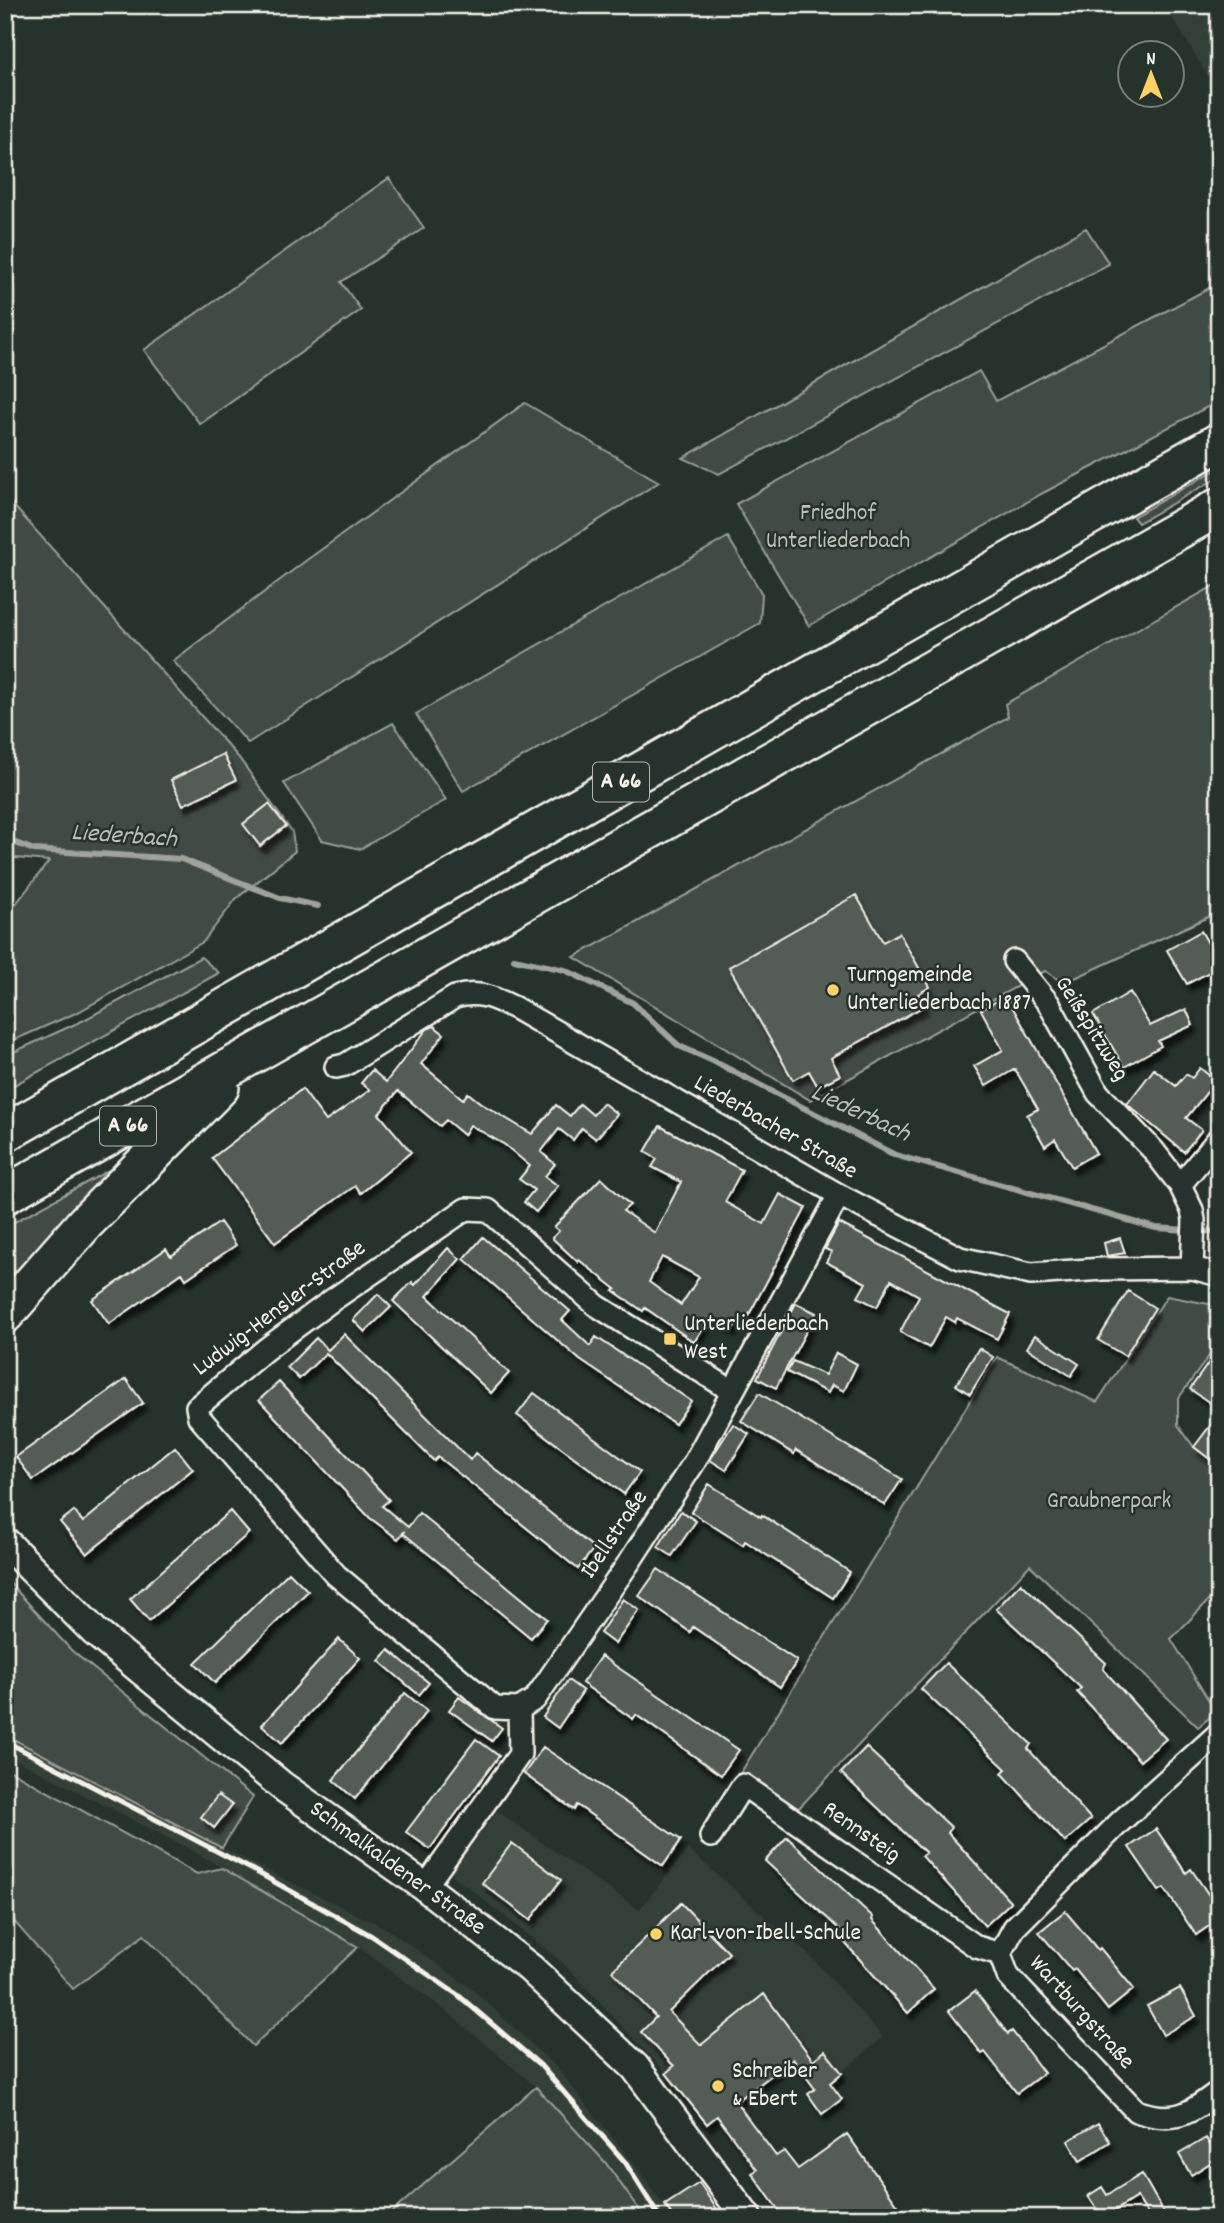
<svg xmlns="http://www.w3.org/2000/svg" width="1224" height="2223" font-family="Dekko,sans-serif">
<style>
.built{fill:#333f39}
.green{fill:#414b45;stroke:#9a9e96;stroke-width:2}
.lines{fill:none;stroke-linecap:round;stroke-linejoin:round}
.stream{stroke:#9fa39b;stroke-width:6}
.building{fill:#525c55;stroke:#f4f1e8;stroke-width:2;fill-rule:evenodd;filter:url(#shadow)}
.minor-casing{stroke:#f4f1e8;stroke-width:26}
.secondary-casing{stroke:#f4f1e8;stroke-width:33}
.motorway-casing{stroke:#f4f1e8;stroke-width:42}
.minor{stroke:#26332d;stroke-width:21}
.secondary{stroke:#26332d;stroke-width:28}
.motorway{stroke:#26332d;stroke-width:37}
.rail{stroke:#f4f1e8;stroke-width:5}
.poi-dot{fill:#ffd166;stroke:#26332d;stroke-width:2.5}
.labels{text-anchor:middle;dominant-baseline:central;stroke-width:5;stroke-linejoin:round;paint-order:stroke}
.shield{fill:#26332d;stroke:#b6b8b0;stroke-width:2}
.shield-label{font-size:23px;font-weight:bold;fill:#f4f1e8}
.park-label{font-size:24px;fill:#bebfb7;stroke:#26332d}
.poi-label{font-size:24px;fill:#f4f1e8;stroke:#26332d;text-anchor:start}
.street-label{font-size:24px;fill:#f4f1e8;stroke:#26332d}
.water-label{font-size:26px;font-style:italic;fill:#bcbdb5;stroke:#26332d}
</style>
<defs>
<filter id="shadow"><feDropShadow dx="4" dy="7" stdDeviation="2" flood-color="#0009"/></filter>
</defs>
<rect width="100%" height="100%" fill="#26332d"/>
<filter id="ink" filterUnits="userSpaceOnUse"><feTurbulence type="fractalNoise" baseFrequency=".0143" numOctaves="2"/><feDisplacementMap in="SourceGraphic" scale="14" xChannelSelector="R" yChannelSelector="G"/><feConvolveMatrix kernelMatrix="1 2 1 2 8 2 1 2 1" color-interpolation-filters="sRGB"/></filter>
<g filter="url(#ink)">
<path class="built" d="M 1165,5 L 1219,5 L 1219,95 Z
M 5,1735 L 244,1859 L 389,1930 L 472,1989 L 557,2068 L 631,2160 L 673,2218 L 645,2218 L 605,2162 L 536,2087 L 445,2010 L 358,1947 L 195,1852 L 5,1754 Z
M 497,1811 L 639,1910 L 688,1849 L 811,1957 L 883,2037 L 834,2079 L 764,1995 L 666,2073 L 563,1963 L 450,1873 Z"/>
<path class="green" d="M 389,178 L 424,228 L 341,282 L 361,310 L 200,424 L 144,350 Z
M 1086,228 L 1109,264 L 719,474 L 683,458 Z
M 1219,283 L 1219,401 L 1043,493 L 809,626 L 736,504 L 979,371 L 996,401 Z
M 525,403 L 659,482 L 248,743 L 173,661 L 304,562 Z
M 1219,468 L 1219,477 L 1138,523 L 1133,517 Z
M 5,496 L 239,758 L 292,832 L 295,851 L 236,899 L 203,942 L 78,1012 L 5,1044 L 5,918 L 49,861 L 5,857 Z
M 728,537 L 762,594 L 760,623 L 463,791 L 416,714 Z
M 1219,583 L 1219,912 L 1064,983 L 1045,971 L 810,1100 L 574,957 L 1008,717 L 1005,704 Z
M 393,723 L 446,800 L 360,849 L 322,840 L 284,783 Z
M 201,957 L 219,973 L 5,1090 L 5,1056 L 82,1021 Z
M 133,1157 L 5,1289 L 5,1227 Z
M 1167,1296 L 1219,1306 L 1219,1342 L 1178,1399 L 1178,1425 L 1194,1447 L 1219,1466 L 1219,1590 L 1171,1639 L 1216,1712 L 1198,1727 L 1030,1565 L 797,1810 L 740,1774 L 997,1357 L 1097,1402 Z
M 5,1578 L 72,1651 L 253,1797 L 222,1848 L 5,1735 Z
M 5,1768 L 197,1874 L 222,1868 L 358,1947 L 253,2046 L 144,1935 L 73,1989 L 5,1911 Z
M 536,2087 L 605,2162 L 645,2218 L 385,2218 Z"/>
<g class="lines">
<path class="stream" d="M 5,839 L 34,850 L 181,859 L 280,898 L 318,906
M 514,959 L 565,970 L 633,1003 L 679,1046 L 713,1061 L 895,1155 L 1156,1228 L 1219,1232"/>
</g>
<path class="building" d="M 223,754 L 236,780 L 183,805 L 171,780 Z
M 269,804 L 286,826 L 260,846 L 243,824 Z
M 856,895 L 883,942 L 899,933 L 930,987 L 918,994 L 924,1006 L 831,1058 L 840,1075 L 818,1087 L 809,1071 L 793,1080 L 729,967 Z
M 1201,931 L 1219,962 L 1219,967 L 1187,984 L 1167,950 Z
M 1130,992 L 1150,1026 L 1186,1009 L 1193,1025 L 1158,1041 L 1161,1046 L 1124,1067 L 1093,1014 Z
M 1006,996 L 1096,1153 L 1072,1167 L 1055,1139 L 1045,1146 L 1027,1115 L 1038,1109 L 1015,1069 L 986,1086 L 974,1066 L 1003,1050 L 981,1010 Z
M 434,1026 L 444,1034 L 421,1064 L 463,1099 L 468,1093 L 482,1104 L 532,1134 L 556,1105 L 570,1116 L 580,1104 L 593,1115 L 603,1103 L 617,1114 L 596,1139 L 582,1128 L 573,1140 L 559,1129 L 541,1152 L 555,1164 L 545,1176 L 558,1186 L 536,1212 L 524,1202 L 534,1190 L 519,1179 L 530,1166 L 505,1145 L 470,1125 L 464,1135 L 446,1120 L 440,1126 L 398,1091 L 379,1114 L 411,1152 L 361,1193 L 355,1186 L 275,1243 L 212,1158 L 302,1089 L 326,1121 L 370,1090 L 361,1083 L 372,1070 L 386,1082 L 427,1029 Z
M 1200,1068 L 1216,1081 L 1186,1118 L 1202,1130 L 1184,1152 L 1127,1104 L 1154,1069 L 1176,1086 L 1186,1074 L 1192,1078 Z
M 660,1126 L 742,1170 L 725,1202 L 764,1224 L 780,1194 L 806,1208 L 743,1326 L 737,1323 L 732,1330 L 710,1318 L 694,1342 L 645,1308 L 643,1311 L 614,1291 L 616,1289 L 579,1260 L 578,1262 L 552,1238 L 559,1231 L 554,1227 L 601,1178 L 630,1205 L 623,1211 L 655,1233 L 681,1182 L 652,1167 L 657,1159 L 645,1152 ZM 662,1257 L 699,1277 L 681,1305 L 649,1282 Z
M 220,1222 L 236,1245 L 186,1279 L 182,1273 L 109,1324 L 92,1300 L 166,1249 L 171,1256 Z
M 839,1223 L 1010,1314 L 997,1339 L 957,1318 L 955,1322 L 946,1317 L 929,1348 L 900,1332 L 919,1296 L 891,1280 L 877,1307 L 858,1297 L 866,1283 L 826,1262 L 832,1252 L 825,1249 Z
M 483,1237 L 570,1311 L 562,1320 L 590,1346 L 596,1337 L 691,1401 L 675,1424 L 580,1360 L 464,1259 Z
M 1120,1238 L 1125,1253 L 1107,1256 L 1104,1243 Z
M 448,1248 L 460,1259 L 427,1296 L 509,1373 L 491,1393 L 393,1301 L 412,1282 L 415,1285 Z
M 1128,1291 L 1155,1308 L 1125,1356 L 1098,1340 Z
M 378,1294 L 391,1307 L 365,1332 L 353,1320 Z
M 796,1303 L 816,1313 L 776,1388 L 757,1378 Z
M 344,1334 L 470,1460 L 475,1453 L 594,1548 L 578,1569 L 438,1457 L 434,1461 L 326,1353 L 299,1379 L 287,1367 L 316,1338 L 328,1350 Z
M 1035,1335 L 1079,1364 L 1071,1376 L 1027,1348 Z
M 979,1348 L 993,1357 L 970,1394 L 956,1385 Z
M 1219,1348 L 1219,1397 L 1213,1405 L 1190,1389 Z
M 836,1353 L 857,1364 L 844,1391 L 832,1385 L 828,1393 L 787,1372 L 793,1361 L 825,1375 Z
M 126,1379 L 143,1403 L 33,1480 L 16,1457 Z
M 279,1382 L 389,1500 L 382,1506 L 408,1527 L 419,1513 L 547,1619 L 531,1638 L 403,1533 L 405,1531 L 398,1539 L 370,1518 L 259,1400 Z
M 534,1393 L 640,1472 L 624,1494 L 517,1415 Z
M 759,1393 L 902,1479 L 885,1505 L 796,1450 L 794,1454 L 741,1421 Z
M 1219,1414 L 1219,1466 L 1194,1447 Z
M 733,1424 L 749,1434 L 726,1470 L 710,1460 Z
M 175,1447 L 193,1469 L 87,1554 L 60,1522 L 74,1511 L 83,1522 Z
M 709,1484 L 761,1517 L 762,1515 L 850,1572 L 833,1598 L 745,1541 L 743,1545 L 691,1512 Z
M 230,1511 L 249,1533 L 149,1621 L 130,1599 Z
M 681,1511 L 696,1521 L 672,1556 L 658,1547 Z
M 658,1569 L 797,1661 L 780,1687 L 693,1627 L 690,1632 L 639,1596 Z
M 289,1572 L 308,1591 L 215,1683 L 195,1663 Z
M 1021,1583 L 1106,1663 L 1103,1669 L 1166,1739 L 1140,1761 L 1077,1692 L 1081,1688 L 996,1609 Z
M 623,1599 L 639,1610 L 615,1644 L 600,1633 Z
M 339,1639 L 360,1658 L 282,1743 L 262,1725 Z
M 389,1650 L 429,1683 L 419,1695 L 379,1661 Z
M 601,1656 L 739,1750 L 721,1775 L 636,1715 L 633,1719 L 582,1683 Z
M 946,1663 L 1031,1744 L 1028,1749 L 1091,1819 L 1065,1842 L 1002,1773 L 1006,1769 L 921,1689 Z
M 568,1680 L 583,1691 L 558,1728 L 543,1717 Z
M 405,1693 L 427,1711 L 355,1799 L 333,1780 Z
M 459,1697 L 502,1728 L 492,1741 L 449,1710 Z
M 476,1739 L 499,1756 L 430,1849 L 406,1832 Z
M 543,1747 L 681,1840 L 663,1866 L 577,1805 L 574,1810 L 524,1774 Z
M 866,1747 L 951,1827 L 948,1833 L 1011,1902 L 985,1926 L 922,1856 L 926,1853 L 841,1773 Z
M 218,1795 L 232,1805 L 214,1828 L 201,1817 Z
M 1156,1829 L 1186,1873 L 1191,1869 L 1219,1910 L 1219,1919 L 1196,1935 L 1164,1888 L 1159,1891 L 1129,1847 Z
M 787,1837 L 873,1917 L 872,1920 L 934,1989 L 908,2013 L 845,1943 L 850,1939 L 765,1861 Z
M 512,1843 L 561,1880 L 530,1920 L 482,1883 Z
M 681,1903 L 729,1953 L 669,2012 L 701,2045 L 764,1994 L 813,2060 L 825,2051 L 842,2073 L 830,2083 L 842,2099 L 822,2114 L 808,2094 L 815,2089 L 793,2059 L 736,2102 L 776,2156 L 784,2151 L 798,2169 L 847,2134 L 907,2218 L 784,2218 L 752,2173 L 757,2170 L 717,2116 L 707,2124 L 666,2073 L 674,2066 L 641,2032 L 656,2017 L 612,1971 Z
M 1065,1911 L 1098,1950 L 1100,1948 L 1134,1989 L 1108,2010 L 1075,1969 L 1072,1971 L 1039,1932 Z
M 1180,1988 L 1196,2016 L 1163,2035 L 1147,2006 Z
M 975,1991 L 1008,2034 L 1012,2031 L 1044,2073 L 1017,2093 L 985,2052 L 982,2054 L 949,2011 Z
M 1098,2123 L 1110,2142 L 1080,2161 L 1068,2141 Z
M 1206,2138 L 1218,2158 L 1191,2175 L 1179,2154 Z
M 1142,2174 L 1167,2218 L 1150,2218 L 1137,2197 L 1103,2218 L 1088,2196 L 1102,2187 L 1107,2195 Z
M 699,2183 L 723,2218 L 674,2218 L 665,2205 Z"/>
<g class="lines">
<g class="minor-casing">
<path id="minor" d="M 1014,961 L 1049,1004 L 1098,1093 L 1153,1150 L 1180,1185 L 1192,1210 L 1194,1220 L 1192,1268
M 336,1067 L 345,1065 L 455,997 C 479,990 494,998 515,1008 L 839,1195 L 960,1258 L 1031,1274 L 1103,1269 L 1192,1268 L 1219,1275
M 1180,1185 L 1219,1138
M 519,1709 L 495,1708 L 336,1575 L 199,1417 L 197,1407 L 266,1349 L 331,1301 L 466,1209 L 488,1210 L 596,1305 L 732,1391
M 519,1709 L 535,1699 L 630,1561 L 695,1461 L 839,1195
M 1219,1733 L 1120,1822 L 1014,1928 L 1000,1954 L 1008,1976 L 1136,2111 C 1174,2124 1188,2115 1219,2091
M 711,1836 L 743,1785 L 977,1947 L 1000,1954
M 425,1887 L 520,1754 L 519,1709"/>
</g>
<g class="secondary-casing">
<path id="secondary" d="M 5,1542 L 95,1632 L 282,1786 L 425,1887 L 530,1968 L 635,2067 L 747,2218"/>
</g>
<g class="motorway-casing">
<path id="motorway" d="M 5,1133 L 1219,442
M 5,1195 L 1219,507
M 5,1314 L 85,1223 L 220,1087"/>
</g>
<use href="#minor" class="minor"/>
<use href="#secondary" class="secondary"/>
<use href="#motorway" class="motorway"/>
<path class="rail" d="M 5,1741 L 251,1869 L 372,1936 L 458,1995 L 540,2065 L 625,2162 L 660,2218"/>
</g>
</g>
<g class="poi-dot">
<circle cx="833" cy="990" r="7"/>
<rect x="663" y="1332" width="14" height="14" rx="3.5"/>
<circle cx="656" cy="1934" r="7"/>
<circle cx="718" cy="2086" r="7"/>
</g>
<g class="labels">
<g class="shield">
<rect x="593" y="762.5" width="56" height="39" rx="5"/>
<rect x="100" y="1106.5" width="56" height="39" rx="5"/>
</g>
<g class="shield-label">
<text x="621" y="782">A 66</text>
<text x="128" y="1126">A 66</text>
</g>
<g class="park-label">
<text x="838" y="514">Friedhof<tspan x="838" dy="28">Unterliederbach</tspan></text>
<text x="1109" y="1502">Graubnerpark</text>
</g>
<g class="poi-label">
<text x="847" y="976">Turngemeinde<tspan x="847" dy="28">Unterliederbach 1887</tspan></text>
<text x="684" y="1325">Unterliederbach<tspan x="684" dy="28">West</tspan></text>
<text x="670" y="1934">Karl-von-Ibell-Schule</text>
<text x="732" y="2072">Schreiber<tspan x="732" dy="28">&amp; Ebert</tspan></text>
</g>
<g class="street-label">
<text transform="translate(1091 1029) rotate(58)">Geißspitzweg</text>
<text transform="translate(775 1128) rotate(30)">Liederbacher Straße</text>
<text transform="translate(280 1309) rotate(-37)">Ludwig-Hensler-Straße</text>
<text transform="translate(615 1535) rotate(-56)">Ibellstraße</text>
<text transform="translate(861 1833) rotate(35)">Rennsteig</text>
<text transform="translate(397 1869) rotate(36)">Schmalkaldener Straße</text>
<text transform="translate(1081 2013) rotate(48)">Wartburgstraße</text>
</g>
<g class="water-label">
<text transform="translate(124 837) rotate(4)">Liederbach</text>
<text transform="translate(860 1114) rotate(25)">Liederbach</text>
</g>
</g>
<rect width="1224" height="2223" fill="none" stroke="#26332d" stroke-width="28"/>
<rect x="14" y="14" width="1196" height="2195" fill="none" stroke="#f4f1e8" stroke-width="2.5" filter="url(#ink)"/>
<g transform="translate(1151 74)"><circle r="33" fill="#26332d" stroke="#787f78" stroke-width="2"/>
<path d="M0-5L12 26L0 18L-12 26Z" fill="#ffd166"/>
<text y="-10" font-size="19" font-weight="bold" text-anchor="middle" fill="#f4f1e8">N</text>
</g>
</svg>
